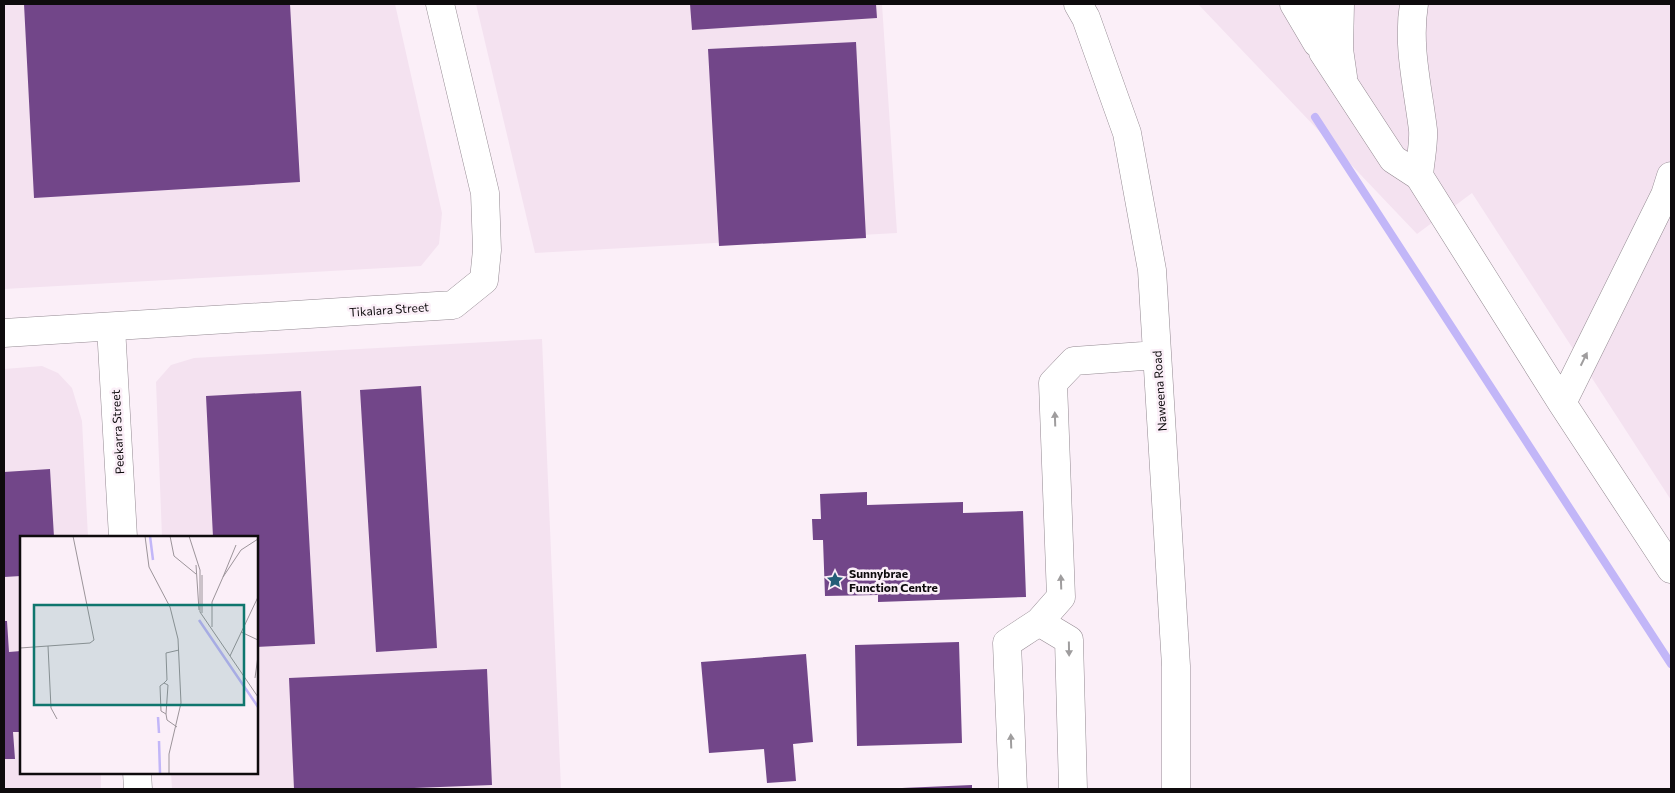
<svg xmlns="http://www.w3.org/2000/svg" width="1675" height="793" font-family="Commissioner,sans-serif">
<style>
.built{fill:#f4e2f0}
.lines{fill:none;stroke-linecap:round;stroke-linejoin:round}
.stream{stroke:#c2b6f8;stroke-width:8}
.building{fill:#724689}
.minor-casing{stroke:#948a92;stroke-width:29}
.minor{stroke:#fff;stroke-width:28}
.oneway{fill:#9f9d9e}
.labels{text-anchor:middle;dominant-baseline:central;stroke-width:5;stroke-linejoin:round;paint-order:stroke}
.street-label{font-size:12px;fill:#0e0b0d;stroke:#fbeff8}
.poi-label{font-size:12px;font-weight:bold;fill:#0e0b0d;stroke:#fbeff8;text-anchor:start}
.inset-river{fill:none;stroke:#c2b6f8;stroke-width:2.5}
.inset-road{fill:none;stroke:#9c949a;stroke-width:1}
.view{fill:#0f766e;fill-opacity:0.15;stroke:#0f766e;stroke-width:2.5}
.inset-edge{fill:none;stroke:#0e0b0d;stroke-width:2.5}
</style>
<rect width="100%" height="100%" fill="#fbeff8"/>
<path class="built" d="M 4,4 L 395,4 L 442,213 L 439,244 L 421,266 L 4,289 Z
M 476,4 L 882,4 L 897,233 L 535,253 Z
M 1198,4 L 1671,4 L 1671,500 L 1472,193 L 1417,234 Z
M 542,339 L 561,789 L 172,789 L 171,772 L 256,772 L 256,537 L 162,537 L 156,382 L 171,365 L 194,358 Z
M 42,366 L 58,373 L 72,388 L 82,421 L 88,537 L 21,537 L 21,772 L 101,772 L 101,789 L 4,789 L 4,369 Z"/>
<g class="lines">
<path class="stream" d="M 1315,117 L 1671,664"/>
</g>
<path class="building" d="M 24,4 L 290,4 L 300,182 L 34,198 Z
M 690,4 L 876,4 L 877,18 L 692,30 Z
M 856,42 L 866,238 L 719,246 L 708,49 Z
M 421,386 L 437,648 L 376,652 L 360,390 Z
M 301,391 L 315,644 L 256,647 L 256,537 L 213,537 L 206,396 Z
M 50,469 L 54,537 L 21,537 L 21,576 L 4,577 L 4,472 Z
M 867,492 L 867,505 L 963,502 L 963,513 L 1023,511 L 1026,597 L 878,602 L 878,595 L 825,596 L 823,540 L 813,540 L 812,519 L 821,519 L 820,494 Z
M 4,621 L 7,621 L 9,652 L 21,651 L 21,732 L 13,732 L 15,759 L 4,759 Z
M 959,642 L 962,743 L 857,746 L 855,645 Z
M 806,654 L 813,742 L 793,744 L 796,781 L 767,783 L 764,749 L 709,753 L 701,662 Z
M 487,669 L 492,785 L 388,789 L 294,789 L 289,678 Z
M 972,785 L 972,789 L 902,789 L 902,788 Z"/>
<g class="lines">
<g class="minor-casing">
<path id="minor" d="M 1078,4 L 1086,18 L 1127,133 L 1152,270 L 1176,666 L 1176,789
M 1294,4 L 1317,43
M 1316,4 L 1317,26 L 1323,52 L 1393,159 L 1419,176 L 1562,403 L 1671,569
M 1340,4 L 1339,49 L 1343,77
M 1414,4 C 1407,46 1418,88 1423,130 C 1424,144 1420,161 1419,176
M 111,327 L 123,537
M 4,333 L 453,305 L 484,280 L 487,250 L 485,193 L 440,4
M 1562,403 L 1665,195 L 1671,176
M 1039,622 L 1061,597 L 1053,383 L 1074,361 L 1157,355
M 137,772 L 138,789
M 1013,789 L 1007,643 L 1039,622 L 1069,640 L 1073,789"/>
</g>
<use href="#minor" class="minor"/>
</g>
<defs><path id="oneway-solid" d="M-6-.8H1V-3.2L6.5 0L1 3.2V.8H-6Z" transform="scale(1.25)"/></defs>
<g class="oneway">
<use href="#oneway-solid" transform="translate(1584 359) rotate(-64)"/>
<use href="#oneway-solid" transform="translate(1055 419) rotate(-92)"/>
<use href="#oneway-solid" transform="translate(1061 582) rotate(-92)"/>
<use href="#oneway-solid" transform="translate(1069 649) rotate(89)"/>
<use href="#oneway-solid" transform="translate(1011 741) rotate(-92)"/>
</g>
<defs>
<g id="sight-bare" transform="scale(1.35)"><path d="M0-6L1.8-2.2L6-1.7L2.9 1.2L3.7 5.4L0 3.3L-3.7 5.4L-2.9 1.2L-6-1.7L-1.8-2.2Z" fill="#245d77" stroke="#fbeff8" stroke-width="2.5" paint-order="stroke"/></g>
</defs>
<g fill-rule="evenodd">
<use href="#sight-bare" x="835" y="580"/>
</g>
<g class="labels">
<g class="street-label">
<text transform="translate(389 309) rotate(-4)">Tikalara Street</text>
<text transform="translate(1159 391) rotate(-94)">Naweena Road</text>
<text transform="translate(117 432) rotate(-93)">Peekarra Street</text>
</g>
<g class="poi-label">
<text x="849" y="573">Sunnybrae<tspan x="849" dy="14">Function Centre</tspan></text>
</g>
</g>
<g transform="translate(20 536)">
<rect width="238" height="238" fill="#fbeff8"/>
<path class="inset-river" d="M 130,0 L 133,24M 179,84 L 238,171M 138,181 L 139,197M 139,205 L 140,237"/>
<path class="inset-road" d="M 125,0 L 129,31 L 150,71 L 158,103 L 161,167 L 149,218 L 149,237M 150,0 L 154,20 L 176,38M 169,0 L 180,34 L 180,76 L 238,161M 176,29 L 179,74M 182,39 L 182,77M 203,41 L 216,9M 192,91 L 192,66 L 203,41 L 221,14 L 238,3M 221,96 L 238,104M 28,110 L 31,172 L 37,183M 0,112 L 70,107 L 74,104 L 53,0M 210,120 L 238,61M 235,142 L 238,120M 144,147 L 147,144 L 146,117 L 159,114M 146,178 L 148,149 L 144,147 L 140,150 L 141,175 L 146,178 L 147,184 L 157,191"/>
<path class="view" d="M 14,69 L 224,69 L 224,169 L 14,169 Z"/>
<rect width="238" height="238" class="inset-edge"/>
</g>
<rect width="1675" height="793" fill="none" stroke="#0e0b0d" stroke-width="10"/>
</svg>
